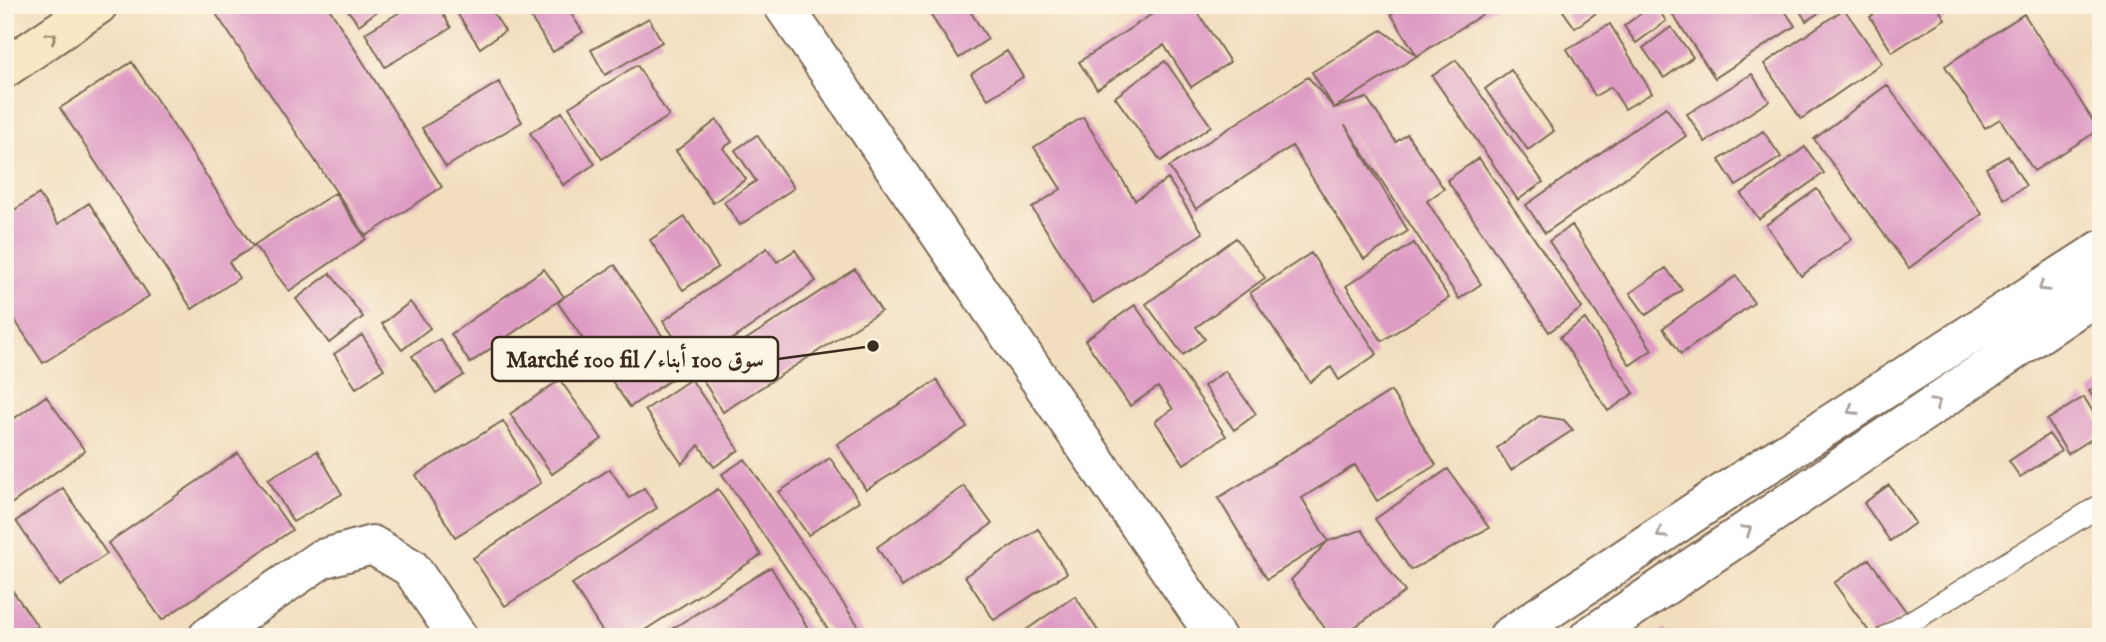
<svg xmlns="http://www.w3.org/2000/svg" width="2106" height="642" font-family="'IM FELL English',Amiri,serif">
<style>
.building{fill:#de9bc4}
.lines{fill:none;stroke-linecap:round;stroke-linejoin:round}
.service-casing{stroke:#7b6956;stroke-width:24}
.minor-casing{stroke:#7b6956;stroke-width:42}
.tertiary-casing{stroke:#7b6956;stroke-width:42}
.secondary-casing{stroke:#7b6956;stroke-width:42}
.service{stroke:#fff;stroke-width:21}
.minor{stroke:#fff;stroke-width:38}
.tertiary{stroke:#fff;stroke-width:38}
.secondary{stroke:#f8e8c3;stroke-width:38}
.oneway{stroke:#9a8970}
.oneway2{stroke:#a79f9a}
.leader{fill:none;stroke:#3b2a1e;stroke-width:2.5}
.callout-dot{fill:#3b2a1e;stroke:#fcf5e5;stroke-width:2.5}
.callout{fill:#fcf5e5;stroke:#3b2a1e;stroke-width:2.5}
.callout-label{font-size:23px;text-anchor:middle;font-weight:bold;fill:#3b2a1e}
</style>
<rect width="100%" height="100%" fill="#fcf5e5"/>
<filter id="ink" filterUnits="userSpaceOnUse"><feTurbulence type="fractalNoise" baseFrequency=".0143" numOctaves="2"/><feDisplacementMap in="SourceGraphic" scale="14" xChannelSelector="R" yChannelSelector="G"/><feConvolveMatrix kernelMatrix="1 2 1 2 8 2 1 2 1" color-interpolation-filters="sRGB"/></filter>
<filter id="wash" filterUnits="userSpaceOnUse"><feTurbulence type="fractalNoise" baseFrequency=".00686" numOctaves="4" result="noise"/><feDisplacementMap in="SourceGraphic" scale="28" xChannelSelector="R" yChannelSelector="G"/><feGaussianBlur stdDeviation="1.57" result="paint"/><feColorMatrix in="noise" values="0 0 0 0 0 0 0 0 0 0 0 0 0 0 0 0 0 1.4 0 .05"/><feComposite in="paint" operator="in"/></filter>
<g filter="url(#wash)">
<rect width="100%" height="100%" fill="#f2debf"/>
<g id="blocks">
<path class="building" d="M 210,5 L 327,5 L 442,187 L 366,236 Z
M 344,5 L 385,5 L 359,25 Z
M 412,5 L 438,5 L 451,28 L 385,67 L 365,33 Z
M 456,5 L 488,5 L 505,31 L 480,48 L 453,7 Z
M 544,5 L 565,5 L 583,32 L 553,52 L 529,15 Z
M 924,5 L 966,5 L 988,39 L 959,58 Z
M 1166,5 L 1193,5 L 1230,62 L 1191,87 L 1164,45 L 1097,89 L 1079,62 Z
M 1404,5 L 1497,5 L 1417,56 L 1391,14 Z
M 1559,5 L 1601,5 L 1603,8 L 1575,28 Z
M 1652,5 L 1655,5 L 1666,21 L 1636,43 L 1624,26 Z
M 1682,5 L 1781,5 L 1795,26 L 1715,78 L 1671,12 Z
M 1796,5 L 1831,5 L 1806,21 Z
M 1888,5 L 1936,5 L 1945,19 L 1892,52 L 1870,17 Z
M 1844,9 L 1882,63 L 1801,119 L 1764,64 Z
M 2024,14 L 2099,130 L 2034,171 L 2000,119 L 1985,128 L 1945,66 Z
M 649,18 L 662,42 L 605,75 L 591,50 Z
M 1610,24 L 1652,93 L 1625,109 L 1611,87 L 1595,96 L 1567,49 Z
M 1671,27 L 1693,57 L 1664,78 L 1643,48 Z
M 1382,30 L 1417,56 L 1334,108 L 1312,72 Z
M 1007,51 L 1023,77 L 988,99 L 971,74 Z
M 1456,60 L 1543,182 L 1518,200 L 1432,76 Z
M 1165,61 L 1211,126 L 1161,161 L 1115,97 Z
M 132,62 L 253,247 L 229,262 L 239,278 L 192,309 L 60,108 Z
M 637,65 L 669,116 L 602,159 L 569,107 Z
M 1511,70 L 1554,131 L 1528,150 L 1485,89 Z
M 1752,74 L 1769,101 L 1705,142 L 1687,114 Z
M 1308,77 L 1334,108 L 1367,98 L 1396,142 L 1407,134 L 1444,189 L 1427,201 L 1481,284 L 1459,299 L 1345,125 L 1408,231 L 1364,259 L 1292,146 L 1196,209 L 1169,167 Z
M 499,82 L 522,122 L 446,167 L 422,128 Z
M 1887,85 L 1982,214 L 1909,268 L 1814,139 Z
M 1666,107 L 1686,136 L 1545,233 L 1526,205 Z
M 562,112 L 595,164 L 563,185 L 530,133 Z
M 1083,117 L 1135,200 L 1168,179 L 1203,233 L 1093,303 L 1032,208 L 1061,189 L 1034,147 Z
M 717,120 L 732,142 L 723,148 L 746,179 L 713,203 L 676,151 Z
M 1763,131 L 1781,157 L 1736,186 L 1719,160 Z
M 757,135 L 794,188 L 740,225 L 724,202 L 756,181 L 735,150 Z
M 1805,147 L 1824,173 L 1759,219 L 1741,194 Z
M 2008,156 L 2026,186 L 2004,199 L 1986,168 Z
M 1479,158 L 1582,308 L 1549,332 L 1447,180 Z
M 1817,189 L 1852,239 L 1801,276 L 1766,225 Z
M 335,193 L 366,239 L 289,291 L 254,245 Z
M 39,194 L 58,224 L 89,203 L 149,296 L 43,363 L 5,305 L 5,216 Z
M 685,217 L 718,267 L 683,290 L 650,240 Z
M 1572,225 L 1652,350 L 1630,365 L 1549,241 Z
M 1236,238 L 1265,278 L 1196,327 L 1205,339 L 1183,355 L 1146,304 Z
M 1414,243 L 1449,298 L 1382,341 L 1346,286 Z
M 767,248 L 777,262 L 795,250 L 816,281 L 694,366 L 663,321 Z
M 1311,253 L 1377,354 L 1339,380 L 1331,367 L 1310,382 L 1250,293 Z
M 615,265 L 685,370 L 630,407 L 558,303 L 564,297 Z
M 1666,268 L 1682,290 L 1646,315 L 1630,293 Z
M 544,269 L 564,297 L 470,363 L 451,334 Z
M 855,269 L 881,311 L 723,412 L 697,371 Z
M 330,273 L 363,317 L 329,343 L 296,299 Z
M 1736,276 L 1754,303 L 1681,354 L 1663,328 Z
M 410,302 L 430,328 L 402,350 L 382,324 Z
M 1135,305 L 1226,436 L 1184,464 L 1155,421 L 1173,409 L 1158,387 L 1130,406 L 1085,340 Z
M 1585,319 L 1634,393 L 1608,411 L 1560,337 Z
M 362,335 L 384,369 L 356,388 L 334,354 Z
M 440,339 L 464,375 L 436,393 L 412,356 Z
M 1225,371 L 1256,414 L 1234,430 L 1204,386 Z
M 691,379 L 739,450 L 714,467 L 699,445 L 682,464 L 645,410 Z
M 560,380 L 602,439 L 552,474 L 510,414 Z
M 937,380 L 967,427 L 866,490 L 837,444 Z
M 2101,383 L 2101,409 L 2089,391 Z
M 1391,391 L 1436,465 L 1377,501 L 1355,465 L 1302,498 L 1328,541 L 1267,579 L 1218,498 Z
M 46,396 L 85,451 L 11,504 L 5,496 L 5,425 Z
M 2084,397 L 2101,425 L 2101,433 L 2068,454 L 2047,420 Z
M 1539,416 L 1564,420 L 1573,430 L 1511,470 L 1497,448 Z
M 503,421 L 541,483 L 455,537 L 416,475 Z
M 2049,434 L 2061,451 L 2020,477 L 2009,461 Z
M 317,451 L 342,494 L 293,522 L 268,479 Z
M 238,453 L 292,530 L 162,620 L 108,543 Z
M 830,458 L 859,501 L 808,535 L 779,492 Z
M 745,459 L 866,637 L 833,637 L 722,474 Z
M 610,469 L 629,498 L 644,488 L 657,508 L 505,606 L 473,558 Z
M 1448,469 L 1489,528 L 1411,570 L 1375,519 Z
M 1889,485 L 1915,523 L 1890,541 L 1864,503 Z
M 964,486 L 992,524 L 902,587 L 877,547 Z
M 63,488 L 107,554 L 60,586 L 16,521 Z
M 718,489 L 761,555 L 634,637 L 606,637 L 572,584 Z
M 1038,529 L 1067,573 L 994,620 L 965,576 Z
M 1362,530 L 1405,592 L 1340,637 L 1331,637 L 1291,580 L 1328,541 Z
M 1869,559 L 1907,613 L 1873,637 L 1834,583 Z
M 771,567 L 809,630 L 797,637 L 659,637 Z
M 5,580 L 43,634 L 39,637 L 9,637 L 5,632 Z
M 1075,596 L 1102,637 L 1016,637 Z
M 1664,629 L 1670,637 L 1652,637 Z"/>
</g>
</g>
<g filter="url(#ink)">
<use href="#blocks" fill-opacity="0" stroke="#7b6956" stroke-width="2"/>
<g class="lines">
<g class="service-casing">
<path id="service" d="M 1886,637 L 2101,505"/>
</g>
<g class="minor-casing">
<path id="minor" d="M 783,5 L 1216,637
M 208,637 L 321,559 L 372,545 L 411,568 L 458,637"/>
</g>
<g class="tertiary-casing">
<path id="tertiary" d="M 1508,637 L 1720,495 L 2101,250
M 1589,637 L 2101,292"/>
</g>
<g class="secondary-casing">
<path id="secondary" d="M 5,68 L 98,5"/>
</g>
<use href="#service" class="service"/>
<use href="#minor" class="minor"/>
<use href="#tertiary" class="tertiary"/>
<use href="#secondary" class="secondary"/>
</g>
<defs><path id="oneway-chevron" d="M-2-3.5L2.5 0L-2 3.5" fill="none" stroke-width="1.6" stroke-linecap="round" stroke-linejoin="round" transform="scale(1.75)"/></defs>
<use class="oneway" href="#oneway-chevron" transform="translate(52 37) rotate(-34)"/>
<g class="oneway2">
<use href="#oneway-chevron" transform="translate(2043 287) rotate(147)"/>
<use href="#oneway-chevron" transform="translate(1936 403) rotate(-34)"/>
<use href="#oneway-chevron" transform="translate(1852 410) rotate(147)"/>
<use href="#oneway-chevron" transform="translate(1747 530) rotate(-34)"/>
<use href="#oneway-chevron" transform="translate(1661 534) rotate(146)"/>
</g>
</g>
<path class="leader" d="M873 346L778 359"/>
<circle class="callout-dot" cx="873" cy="346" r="7"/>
<rect class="callout" x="492" y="337" width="286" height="44" rx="7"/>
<g class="callout-label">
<text x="635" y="367">Marché 100 fil / سوق 100 أبناء</text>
</g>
<rect width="2106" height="642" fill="none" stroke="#fcf5e5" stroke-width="28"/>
</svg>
